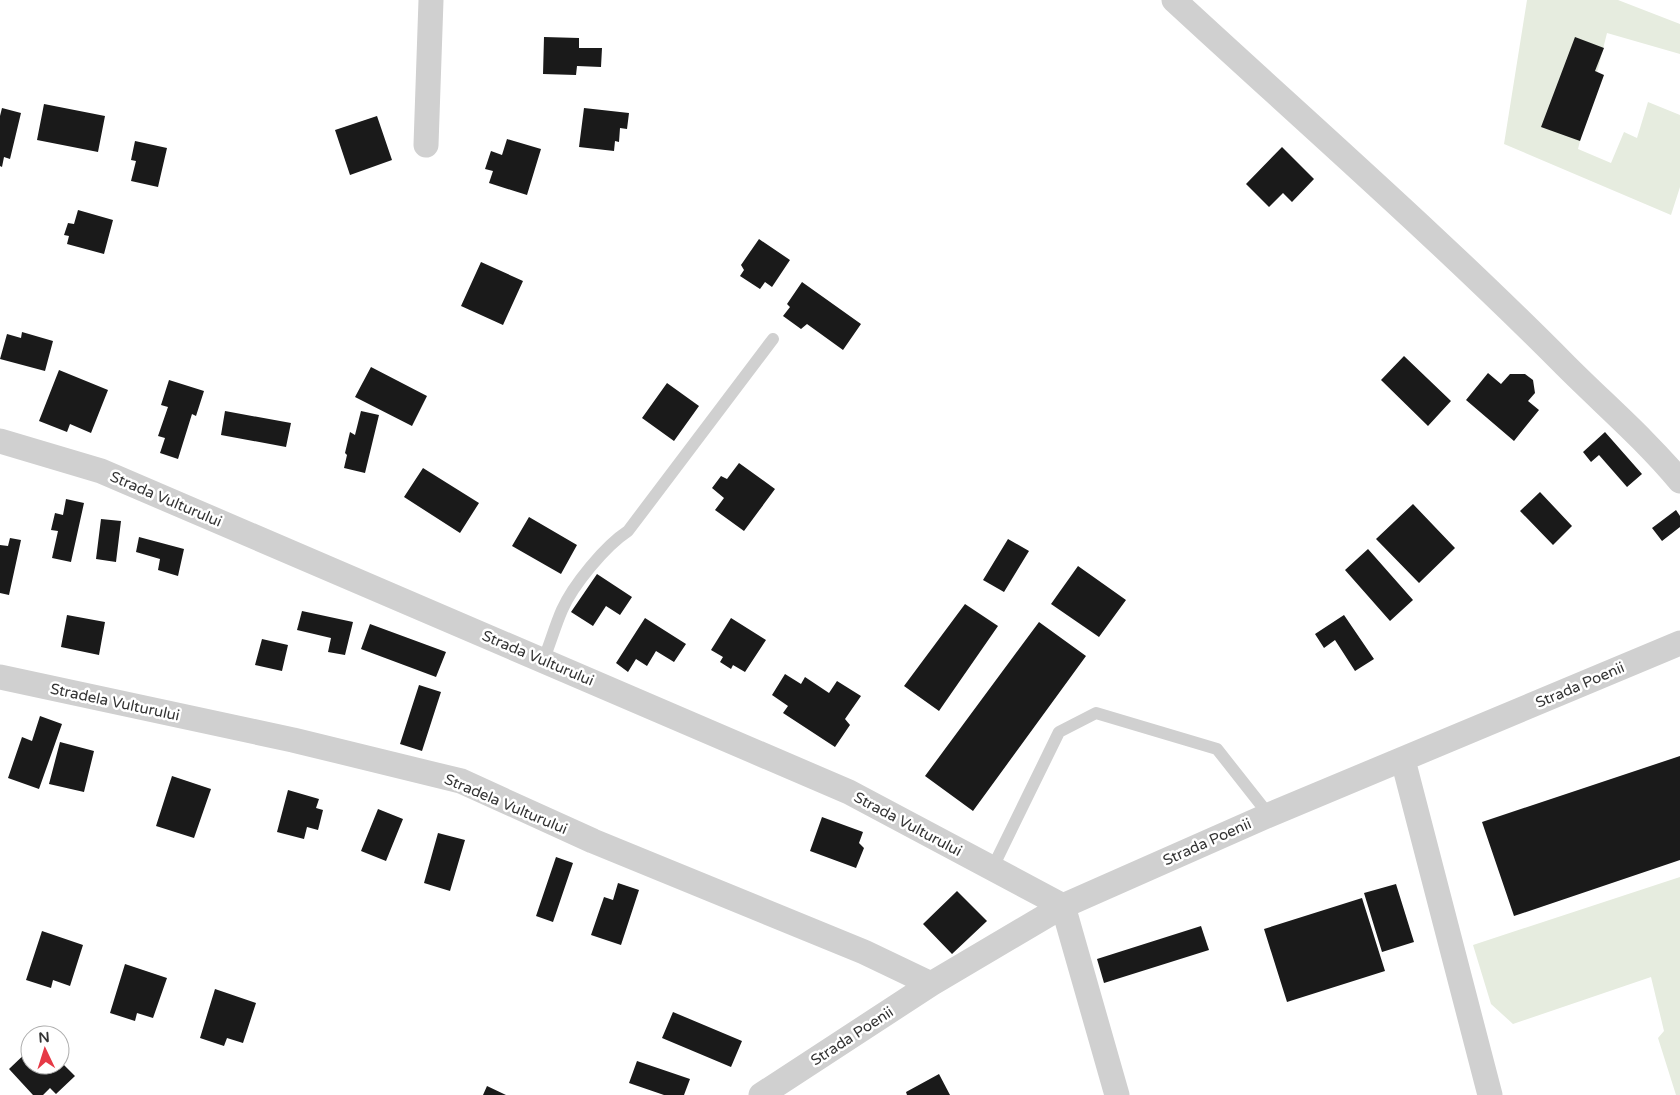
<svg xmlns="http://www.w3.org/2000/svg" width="1680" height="1095" font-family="'Varela Round',sans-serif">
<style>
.green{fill:#e6ecdf}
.building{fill:#1a1a1a}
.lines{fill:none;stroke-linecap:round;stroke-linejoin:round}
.service{stroke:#d0d0d0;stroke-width:12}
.minor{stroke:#d0d0d0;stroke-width:25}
.labels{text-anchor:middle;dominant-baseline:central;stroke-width:5;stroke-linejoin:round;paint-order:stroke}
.street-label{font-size:15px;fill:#333;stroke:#fff}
</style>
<rect width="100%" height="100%" fill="#fff"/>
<path class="green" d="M 1527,0 L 1618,0 L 1680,24 L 1680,54 L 1607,33 L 1578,149 L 1611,163 L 1624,132 L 1637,138 L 1648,102 L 1680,115 L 1680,187 L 1671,215 L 1504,144 Z
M 1680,877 L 1680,1095 L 1676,1095 L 1658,1038 L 1664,1031 L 1651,977 L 1513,1024 L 1491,1004 L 1473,945 Z"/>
<path class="building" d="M 544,37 L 579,38 L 579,48 L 602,48 L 601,67 L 577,66 L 576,75 L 543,74 Z
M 1575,37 L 1604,48 L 1595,71 L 1604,75 L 1580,141 L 1541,127 Z
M 44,104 L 105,116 L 98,152 L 37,140 Z
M 2,108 L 21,113 L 10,159 L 4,157 L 2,167 L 0,166 L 0,116 Z
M 584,108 L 629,113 L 627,129 L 620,128 L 619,142 L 615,141 L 614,151 L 579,147 Z
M 377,116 L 392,160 L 350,175 L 335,130 Z
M 507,139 L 541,149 L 527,195 L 489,183 L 493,171 L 485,169 L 491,151 L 502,155 Z
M 135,141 L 167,148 L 158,187 L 131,181 L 136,161 L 131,160 Z
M 1282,147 L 1314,179 L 1292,202 L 1283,193 L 1269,207 L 1246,184 Z
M 78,210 L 113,220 L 104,254 L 67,244 L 69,236 L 64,235 L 68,223 L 74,224 Z
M 759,239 L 790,260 L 772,287 L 765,282 L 760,289 L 740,276 L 744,270 L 741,265 Z
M 481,262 L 523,281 L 503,325 L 461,306 Z
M 802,282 L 861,324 L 843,350 L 807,324 L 801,329 L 783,316 L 790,307 L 787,304 Z
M 22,332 L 53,341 L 45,371 L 0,359 L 7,334 L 21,338 Z
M 1404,356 L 1451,401 L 1428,426 L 1381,380 Z
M 371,367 L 427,396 L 412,426 L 355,397 Z
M 59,370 L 108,390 L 91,433 L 70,424 L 67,432 L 39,421 Z
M 1488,373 L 1501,384 L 1510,374 L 1525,374 L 1533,380 L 1535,393 L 1528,401 L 1539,410 L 1514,441 L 1466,400 Z
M 169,380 L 204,391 L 196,416 L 192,414 L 178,459 L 160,453 L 165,438 L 158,436 L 168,407 L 161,405 Z
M 667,383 L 699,406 L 674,441 L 642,418 Z
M 225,411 L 291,423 L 286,447 L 221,435 Z
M 361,411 L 379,415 L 365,473 L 344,468 L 347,455 L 345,453 L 350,432 L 355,435 Z
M 1605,432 L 1642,474 L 1627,487 L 1599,455 L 1591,462 L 1583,452 Z
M 739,463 L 775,489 L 744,531 L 715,510 L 724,498 L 712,488 L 721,476 L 727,479 Z
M 423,468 L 479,503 L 460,533 L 404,497 Z
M 1540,492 L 1572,526 L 1553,545 L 1520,511 Z
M 66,499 L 84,503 L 71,562 L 52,558 L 58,531 L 51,530 L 55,513 L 63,515 Z
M 1413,504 L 1455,548 L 1419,583 L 1376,539 Z
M 1676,510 L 1680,516 L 1680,527 L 1662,541 L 1652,528 Z
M 529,517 L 577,545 L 561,574 L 512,546 Z
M 101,519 L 121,521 L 116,562 L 96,559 Z
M 139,537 L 184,549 L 178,576 L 158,570 L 160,559 L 136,552 Z
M 10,538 L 21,540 L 9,595 L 0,593 L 0,545 L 8,546 Z
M 1008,539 L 1029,551 L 1004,592 L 983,580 Z
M 1368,549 L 1413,600 L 1390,621 L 1345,570 Z
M 1078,566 L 1126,600 L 1099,637 L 1051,604 Z
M 597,574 L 632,597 L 620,615 L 606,606 L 593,626 L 571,612 Z
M 965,604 L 998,626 L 939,711 L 904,686 Z
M 302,611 L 353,622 L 345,655 L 328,652 L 331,638 L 297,630 Z
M 67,615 L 105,622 L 99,655 L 61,647 Z
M 1344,615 L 1374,659 L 1355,671 L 1335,640 L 1324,648 L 1315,634 Z
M 645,618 L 686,644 L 674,662 L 656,651 L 647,666 L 636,659 L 628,672 L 616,663 Z
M 731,618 L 766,640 L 745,672 L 733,665 L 731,669 L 720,662 L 723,657 L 711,650 Z
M 1039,622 L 1086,656 L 973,811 L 925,776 Z
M 370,624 L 446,652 L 436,677 L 361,649 Z
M 262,639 L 288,645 L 282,671 L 255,665 Z
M 785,674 L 801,684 L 805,677 L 829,693 L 837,681 L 861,696 L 845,719 L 850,725 L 835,747 L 783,713 L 788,706 L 772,695 Z
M 419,685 L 441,692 L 422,751 L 400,744 Z
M 40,716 L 62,724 L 39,789 L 8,778 L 22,737 L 32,741 Z
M 60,742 L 94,751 L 84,792 L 49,784 Z
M 1680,756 L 1680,860 L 1514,916 L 1482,822 Z
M 172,776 L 211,789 L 194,838 L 156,826 Z
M 288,790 L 319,799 L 316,808 L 323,810 L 318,830 L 307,827 L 304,839 L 277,832 Z
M 378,809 L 403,819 L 386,861 L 361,851 Z
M 822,817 L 863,832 L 859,843 L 864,848 L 856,868 L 810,851 Z
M 438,833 L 465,840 L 450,891 L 424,883 Z
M 556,857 L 573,863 L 553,922 L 536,916 Z
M 618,883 L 639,890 L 621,945 L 591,935 L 604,897 L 613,900 Z
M 1396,884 L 1414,942 L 1382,952 L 1364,893 Z
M 957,891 L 987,921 L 952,954 L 923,924 Z
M 1362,898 L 1385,971 L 1287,1002 L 1264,929 Z
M 1201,926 L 1209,950 L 1104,983 L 1097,959 Z
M 42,931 L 83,945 L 70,986 L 53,980 L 51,988 L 26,980 Z
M 125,964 L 167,978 L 153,1018 L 137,1013 L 135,1021 L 110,1013 Z
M 215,989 L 256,1003 L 243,1043 L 227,1038 L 224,1046 L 200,1038 Z
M 673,1012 L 742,1041 L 731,1067 L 662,1038 Z
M 30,1049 L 30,1065 L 60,1065 L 60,1061 L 75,1076 L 56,1094 L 50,1088 L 43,1095 L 33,1095 L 9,1069 Z
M 637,1061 L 690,1079 L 684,1095 L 664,1095 L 629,1083 Z
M 939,1074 L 950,1095 L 907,1095 L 906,1092 Z
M 487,1086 L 506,1095 L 483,1095 Z"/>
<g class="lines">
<path class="service" d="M 543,661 C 550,644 555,626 562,610 C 573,585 605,546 628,531 L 773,339
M 992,869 L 1059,732 L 1096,713 L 1217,749 L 1269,815"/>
<path class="minor" d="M 1174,0 C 1305,121 1440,239 1566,366 C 1604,404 1645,439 1680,481
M 426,145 L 431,0
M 0,441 L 101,471 L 849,792 L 1063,906 L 1117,1095
M 0,677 L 293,740 L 461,781 L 593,841 L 864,952 L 931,984
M 1403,760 L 1490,1095
M 761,1095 L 931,984 L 1063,906 L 1269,815 L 1680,643"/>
</g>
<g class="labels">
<g class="street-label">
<text transform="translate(166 499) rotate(23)">Strada Vulturului</text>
<text transform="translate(538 658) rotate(23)">Strada Vulturului</text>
<text transform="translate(1580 685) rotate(-23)">Strada Poenii</text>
<text transform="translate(115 702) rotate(12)">Stradela Vulturului</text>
<text transform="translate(506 804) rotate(23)">Stradela Vulturului</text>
<text transform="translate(908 824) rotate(28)">Strada Vulturului</text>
<text transform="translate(1207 842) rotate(-24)">Strada Poenii</text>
<text transform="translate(852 1036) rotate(-33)">Strada Poenii</text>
</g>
</g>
<g transform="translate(45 1050) rotate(356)"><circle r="24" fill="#ffffff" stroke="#adadad"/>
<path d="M0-4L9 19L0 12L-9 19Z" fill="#e63946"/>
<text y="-8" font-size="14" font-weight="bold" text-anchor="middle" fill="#333333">N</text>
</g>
</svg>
